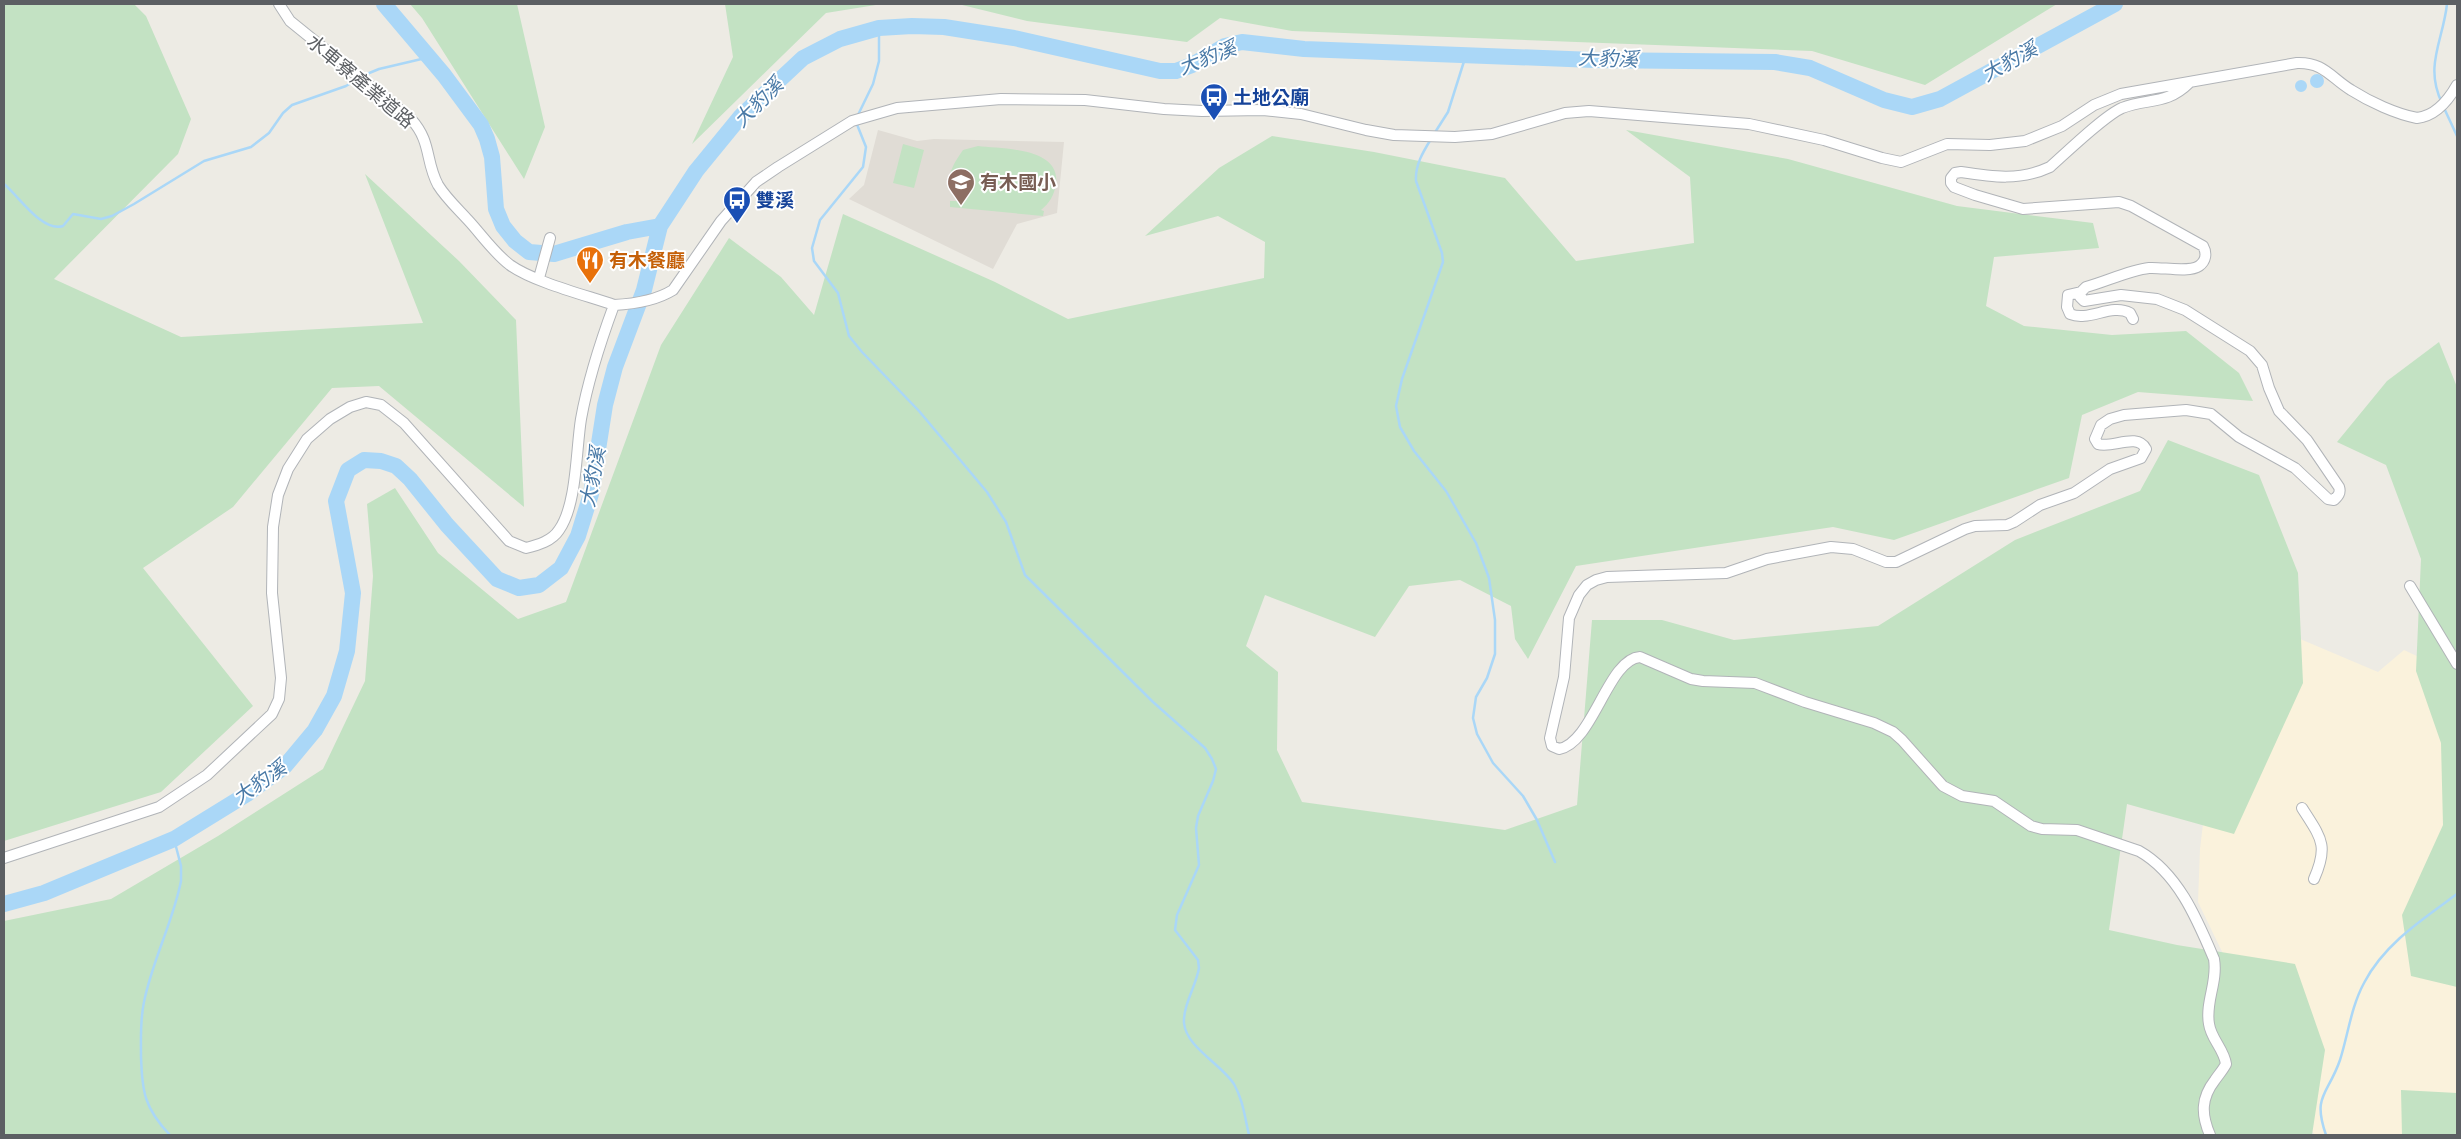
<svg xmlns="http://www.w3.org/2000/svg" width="2461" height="1139" font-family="Mulish,'Noto Sans TC',sans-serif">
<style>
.commercial{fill:#faf2dc}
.education{fill:#e0dcd5}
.green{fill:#c3e2c3}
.water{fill:#aad7f7}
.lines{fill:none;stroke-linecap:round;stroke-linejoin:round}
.stream{stroke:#aad7f7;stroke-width:2.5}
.river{stroke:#aad7f7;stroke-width:16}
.minor-casing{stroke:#b1b4b8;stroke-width:12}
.minor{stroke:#fff;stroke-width:10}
.labels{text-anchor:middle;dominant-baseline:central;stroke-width:4;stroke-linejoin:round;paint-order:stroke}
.street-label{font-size:19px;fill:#5c5f63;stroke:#fff}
.transit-label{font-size:19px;font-weight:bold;fill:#164399;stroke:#fff;text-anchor:start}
.education-label{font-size:19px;font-weight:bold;fill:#785e54;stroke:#fff;text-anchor:start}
.food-label{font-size:19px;font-weight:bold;fill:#c56008;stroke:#fff;text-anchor:start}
.water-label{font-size:20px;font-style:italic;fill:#4979a6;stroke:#fff}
</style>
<rect width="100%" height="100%" fill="#edebe4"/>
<path class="commercial" d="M 2274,628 L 2378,672 L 2404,650 L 2442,668 L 2457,704 L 2457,1135 L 2315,1135 L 2267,1078 L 2227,962 L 2198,902 L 2200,849 L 2214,732 Z"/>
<path class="education" d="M 878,130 L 917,141 L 934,139 L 1064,142 L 1057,213 L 1017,224 L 993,269 L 849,199 L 864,185 Z"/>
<path class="green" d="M 4,4 L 134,4 L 146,16 L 191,119 L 178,154 L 54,279 L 181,337 L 423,323 L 365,174 L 459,261 L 516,320 L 524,507 L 379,386 L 332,388 L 233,507 L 143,568 L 253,706 L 161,792 L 4,841 Z
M 410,4 L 517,4 L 545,127 L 524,179 L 422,18 Z
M 725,4 L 882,4 L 826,13 L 692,144 L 733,57 Z
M 958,4 L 2057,4 L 1925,85 L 1812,51 L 1292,31 L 1220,18 L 1187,42 L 1027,21 Z
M 1626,130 L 1788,159 L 1957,206 L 2093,223 L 2099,248 L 1994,257 L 1986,306 L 2024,326 L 2112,335 L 2186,331 L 2239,373 L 2253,401 L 2138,392 L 2082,415 L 2069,478 L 1894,540 L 1833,527 L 1576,566 L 1528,659 L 1515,639 L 1511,606 L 1460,580 L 1409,586 L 1375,637 L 1265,595 L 1246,646 L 1278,672 L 1277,750 L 1302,802 L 1505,830 L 1577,805 L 1592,620 L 1662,620 L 1734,640 L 1878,626 L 2015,540 L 2140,491 L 2168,440 L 2259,475 L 2298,573 L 2303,683 L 2234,834 L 2127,804 L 2109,930 L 2177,945 L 2295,964 L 2325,1050 L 2312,1135 L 4,1135 L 4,921 L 111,899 L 218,836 L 323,769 L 365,681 L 373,576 L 367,504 L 395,488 L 438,553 L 518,619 L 566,602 L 661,345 L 729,238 L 781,277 L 814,315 L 843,214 L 995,282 L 1068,319 L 1264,278 L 1265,242 L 1218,216 L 1145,236 L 1219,168 L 1272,136 L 1374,152 L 1505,178 L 1576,261 L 1694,243 L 1690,177 Z
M 903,144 L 924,150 L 914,188 L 893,183 Z
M 978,146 C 1002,149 1061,147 1056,184 C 1054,195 1050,203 1041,210 L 1044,211 L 1043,216 L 950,207 L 950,201 L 957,201 C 942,183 951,167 963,150 Z
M 2439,342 L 2457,387 L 2457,987 L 2411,976 L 2402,915 L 2443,825 L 2441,743 L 2416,671 L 2421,559 L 2386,465 L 2337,442 L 2387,381 Z
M 2401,1090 L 2457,1093 L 2457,1135 L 2402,1135 Z"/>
<path class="water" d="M2310 81a7 7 0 1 1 14 0a7 7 0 1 1-14 0Z
M2295 86a6 6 0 1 1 12 0a6 6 0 1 1-12 0Z"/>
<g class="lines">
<path class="stream" d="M 362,76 L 379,69 L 430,57
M 2442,103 C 2424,66 2443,41 2447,4
M 2444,108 L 2457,136
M 857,117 L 873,84 L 879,61 L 879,28
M 856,122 L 866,147 L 863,167 L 820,220 L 812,248 L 814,261 L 838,293 L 849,336 L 862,352 L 919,411 L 987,492 L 1006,522 L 1025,575 L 1153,702 L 1205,748 L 1212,759 L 1216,769 L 1213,781 L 1198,816 L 1196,828 L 1199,865 L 1177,915 L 1175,930 L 1198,960 L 1199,968 C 1196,986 1183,1005 1184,1023 C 1186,1047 1221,1064 1234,1084 C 1243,1100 1245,1118 1249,1135
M 1434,134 L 1448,112 L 1466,55
M 1431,139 C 1423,152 1415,165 1416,181 L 1442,253 L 1443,262 L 1402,379 L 1396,406 L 1400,427 L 1414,451 L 1446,491 L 1476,543 L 1489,578 L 1495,620 L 1495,654 L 1487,678 L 1476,697 L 1473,718 L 1477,734 L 1493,763 L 1523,796 L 1537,820 L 1555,862
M 4,184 C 18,195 42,233 63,226 L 73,214 L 101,219 L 112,216 L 134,204 L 204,161 L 251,147 L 269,133 L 283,113 L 292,105 L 346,86 L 358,79
M 170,1135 C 144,1108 142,1091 141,1056 C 141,1038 140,1020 144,1002 C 152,961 173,922 181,881 L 181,866 L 174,839
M 2326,1135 C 2312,1095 2328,1095 2340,1060 C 2348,1035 2351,1007 2364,983 C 2384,944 2423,919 2457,894"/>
<path class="river" d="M 384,4 L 444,75 L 481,125 L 487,139 L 492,157 L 496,209 L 503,226 L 515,241 L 529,252 L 554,254 L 627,232 L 660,226
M 4,904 L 44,893 L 174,839 L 247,794 L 285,766 L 315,730 L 334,696 L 347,651 L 353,593 L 336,501 L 348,470 L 364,460 L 381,461 L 396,466 L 410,479 L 447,525 L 497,579 L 519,588 L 539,585 L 561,568 L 578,536 L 591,494 L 605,405 L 615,367 L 644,290 L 660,226 L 696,171 L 741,116 L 803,58 L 840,39 L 879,28 L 912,26 L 944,27 L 1014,38 L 1160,71 L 1176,71 L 1192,65 L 1225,46 L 1242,42 L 1304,49 L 1594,60 L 1775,62 L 1810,68 L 1884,100 L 1912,107 L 1940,99 L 2115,4"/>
<g class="minor-casing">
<path id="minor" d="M 279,4 L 290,21 L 411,119 C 432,142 425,161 438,185 C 446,198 458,209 468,220 C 481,234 494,253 510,265 C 534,282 585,295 614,305
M 2189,83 C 2167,105 2148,98 2122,108 C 2104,116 2067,152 2050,167 C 2020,181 1993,177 1961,172 L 1955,173 L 1951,178 L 1951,183 L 1954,187 L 1975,195 L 2023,209 L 2119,202 L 2131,206 L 2203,246 C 2207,253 2206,261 2199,266 C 2189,273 2162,267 2149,268 C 2130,270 2105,282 2086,287 L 2081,292 L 2080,297 L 2084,301 L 2121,295 L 2157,299 L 2185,310 L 2250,351 L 2262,365 L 2269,388 L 2279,411 L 2307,440 L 2339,487 C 2341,493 2338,496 2334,500 L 2328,499 L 2295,468 L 2239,437 L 2211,414 L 2186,410 L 2124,415 L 2110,419 L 2101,425 L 2095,439 L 2098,444 C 2112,449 2137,432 2146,449 L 2141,458 L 2110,469 L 2074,493 L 2040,505 L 2014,522 L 2007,525 L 1975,526 L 1965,529 L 1896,562 L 1886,562 L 1853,549 L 1831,547 L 1767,559 L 1726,573 L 1607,577 L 1596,580 L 1587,585 L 1579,595 L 1569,618 L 1564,677 L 1550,738 L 1552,746 L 1559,749 C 1593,743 1608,659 1640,657 L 1691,679 L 1703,681 L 1755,683 L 1805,702 L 1874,723 L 1893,732 L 1902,740 L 1943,786 L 1962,796 L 1994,801 L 2031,826 L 2042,829 L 2077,830 L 2139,851 C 2178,873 2197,919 2214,959 C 2218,982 2205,1002 2209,1024 C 2211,1039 2224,1049 2226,1064 C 2223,1070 2219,1074 2215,1080 C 2201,1098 2201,1114 2210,1135
M 539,278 L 550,238
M 2081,292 L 2068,295 L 2067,307 L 2070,314 C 2089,322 2111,303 2130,313 L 2133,319
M 2410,586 L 2457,664
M 2302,808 C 2321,838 2329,845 2314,879
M 4,858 L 159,807 L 207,775 L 272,714 L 279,699 L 281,678 L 272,593 L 273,527 L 278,495 L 288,469 L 307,439 L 330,419 L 350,407 L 366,402 L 381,405 L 404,423 L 509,541 L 526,548 C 538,545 552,541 559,530 C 577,505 576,449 581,419 C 588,380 600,343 614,305 C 633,304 657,300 673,290 L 721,221 L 756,182 L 778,167 L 852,121 L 897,108 L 1001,99 L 1085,100 L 1164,109 L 1202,111 L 1263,110 L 1301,114 L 1366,130 L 1394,135 L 1455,137 L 1492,134 L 1565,113 L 1589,111 L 1749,124 L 1824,140 L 1882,158 L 1901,162 L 1947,144 L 1990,145 L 2025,141 L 2062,126 L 2094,105 L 2121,94 L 2297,63 C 2324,62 2331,78 2351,90 C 2370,102 2396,114 2417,118 C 2436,116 2448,101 2457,85"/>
</g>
<use href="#minor" class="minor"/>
</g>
<defs>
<g id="bus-pin" transform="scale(1.4375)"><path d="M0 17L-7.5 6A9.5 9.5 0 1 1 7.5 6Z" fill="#1a4fb4" stroke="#fff"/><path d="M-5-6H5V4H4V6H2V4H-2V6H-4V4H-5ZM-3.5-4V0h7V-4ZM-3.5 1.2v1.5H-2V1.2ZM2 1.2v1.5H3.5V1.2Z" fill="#fff"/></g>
<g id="school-pin" transform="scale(1.4375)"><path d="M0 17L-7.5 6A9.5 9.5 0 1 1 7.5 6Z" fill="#8d6e63" stroke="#fff"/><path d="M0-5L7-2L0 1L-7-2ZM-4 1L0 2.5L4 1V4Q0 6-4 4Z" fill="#fff"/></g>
<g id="restaurant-pin" transform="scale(1.4375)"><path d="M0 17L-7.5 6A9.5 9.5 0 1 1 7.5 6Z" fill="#e8710a" stroke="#fff"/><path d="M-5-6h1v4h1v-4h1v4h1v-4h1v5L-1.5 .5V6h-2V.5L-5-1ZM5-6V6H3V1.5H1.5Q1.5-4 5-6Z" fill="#fff"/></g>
</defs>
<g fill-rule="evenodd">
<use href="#bus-pin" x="1214" y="97"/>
<use href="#school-pin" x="961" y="182"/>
<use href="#bus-pin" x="737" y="200"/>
<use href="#restaurant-pin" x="590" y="260"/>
</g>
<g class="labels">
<g class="street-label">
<text transform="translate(361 81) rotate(40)">水車寮產業道路</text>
</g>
<g class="transit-label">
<text x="1233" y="97">土地公廟</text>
<text x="756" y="200">雙溪</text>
</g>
<g class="education-label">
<text x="980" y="182">有木國小</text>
</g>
<g class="food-label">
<text x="609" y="260">有木餐廳</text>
</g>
<g class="water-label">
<text transform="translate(1207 57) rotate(-21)">大豹溪</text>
<text transform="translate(1608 58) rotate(2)">大豹溪</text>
<text transform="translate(2009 61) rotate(-29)">大豹溪</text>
<text transform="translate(758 102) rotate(-45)">大豹溪</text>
<text transform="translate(592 477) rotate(-79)">大豹溪</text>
<text transform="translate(259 782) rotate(-35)">大豹溪</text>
</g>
</g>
<rect width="2461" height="1139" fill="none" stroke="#5c5f63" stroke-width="10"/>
</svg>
